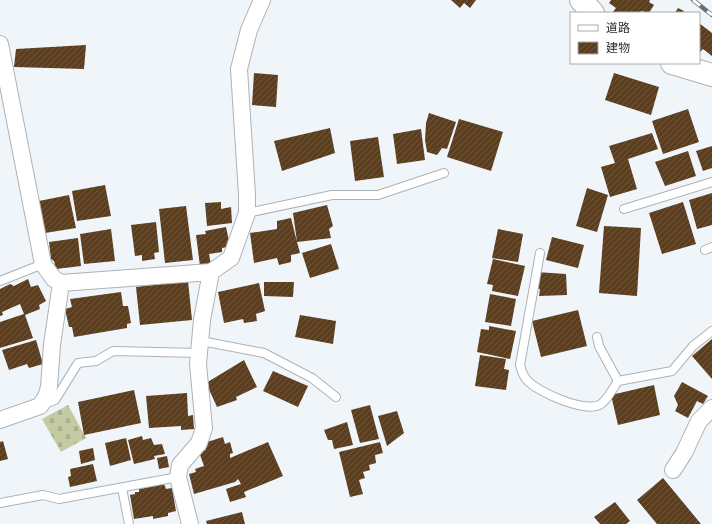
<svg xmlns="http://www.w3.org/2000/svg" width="712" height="524" font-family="'Golos Text','Noto Sans JP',sans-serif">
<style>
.cemetery{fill:url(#cemetery-stones)}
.building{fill:url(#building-hatch)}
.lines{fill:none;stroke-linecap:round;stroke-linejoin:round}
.lane-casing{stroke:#adb2b6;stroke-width:10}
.street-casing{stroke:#adb2b6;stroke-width:18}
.primary-casing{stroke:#adb2b6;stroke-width:24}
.lane{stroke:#fff;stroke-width:8}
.street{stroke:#fff;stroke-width:16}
.primary{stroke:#fff;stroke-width:22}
.rail-casing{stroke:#6c6f71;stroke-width:4.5}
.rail{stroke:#fff;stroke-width:3;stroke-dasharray:9;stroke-linecap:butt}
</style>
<defs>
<pattern id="cemetery-stones" width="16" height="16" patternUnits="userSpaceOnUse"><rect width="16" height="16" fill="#c4caa4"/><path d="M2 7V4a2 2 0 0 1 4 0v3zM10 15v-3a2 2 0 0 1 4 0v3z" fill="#a9ae8e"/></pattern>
<pattern id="building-hatch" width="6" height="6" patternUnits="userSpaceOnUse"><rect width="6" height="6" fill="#5a3e1f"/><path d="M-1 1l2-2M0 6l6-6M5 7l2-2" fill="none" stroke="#6e583f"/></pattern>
</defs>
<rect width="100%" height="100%" fill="#f0f5f9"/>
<path class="cemetery" d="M 68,405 L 86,438 L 61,452 L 42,419 Z"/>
<path class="building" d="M 451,0 L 476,0 L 470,8 L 464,3 L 460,8 Z
M 611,0 L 650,0 L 649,2 L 654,5 L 649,13 L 641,11 L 640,13 L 612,13 L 616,8 L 609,3 Z
M 678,8 L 684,11 L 682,13 L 675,13 Z
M 699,23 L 712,33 L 712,56 L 703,49 L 699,53 Z
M 86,45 L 84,69 L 14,67 L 16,49 Z
M 254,73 L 278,75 L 276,107 L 252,105 Z
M 614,73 L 659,87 L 651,115 L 605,100 Z
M 688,109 L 699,142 L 663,154 L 652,121 Z
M 429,113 L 456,122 L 447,149 L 442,148 L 437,155 L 427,152 L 425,140 L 426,123 Z
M 459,119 L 503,132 L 491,171 L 447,157 Z
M 330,128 L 335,153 L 282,171 L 274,141 Z
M 421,129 L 425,160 L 397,164 L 393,134 Z
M 652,133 L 658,149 L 628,159 L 637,189 L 610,197 L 601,167 L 615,163 L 609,146 Z
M 378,137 L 384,177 L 355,181 L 350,141 Z
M 712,146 L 712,168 L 703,171 L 696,151 Z
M 688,151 L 696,176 L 665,186 L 655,162 Z
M 105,185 L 111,216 L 77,221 L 72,191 Z
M 587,188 L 608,195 L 597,232 L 576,226 Z
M 712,193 L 712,225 L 697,229 L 689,200 Z
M 69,195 L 76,228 L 45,233 L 39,201 Z
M 221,202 L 221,209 L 231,207 L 232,223 L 207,226 L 205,203 Z
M 683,202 L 696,244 L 662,254 L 649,213 Z
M 327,205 L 333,226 L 329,229 L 331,238 L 297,242 L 300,253 L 291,255 L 291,262 L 279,265 L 277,258 L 254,263 L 250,233 L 277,229 L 277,221 L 291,218 L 297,242 L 293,213 Z
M 186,206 L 193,260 L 165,263 L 159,209 Z
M 156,222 L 159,252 L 154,253 L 155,259 L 142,261 L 142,255 L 135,256 L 131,225 Z
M 604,226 L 641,228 L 637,296 L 599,293 Z
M 226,227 L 229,241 L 227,242 L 227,247 L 222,248 L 222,252 L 209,254 L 211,265 L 200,266 L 196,235 L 206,234 L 205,231 Z
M 111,229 L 115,261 L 84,264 L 80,234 Z
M 498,229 L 523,234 L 518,262 L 492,258 Z
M 552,237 L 584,245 L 578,268 L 546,260 Z
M 78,238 L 81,266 L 56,269 L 54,261 L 51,259 L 49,242 Z
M 331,244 L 339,269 L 310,278 L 302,253 Z
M 493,259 L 525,266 L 518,296 L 492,291 L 493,285 L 487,284 Z
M 536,272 L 566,274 L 567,295 L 539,296 L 540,289 L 536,289 Z
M 28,279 L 31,287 L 38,285 L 46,301 L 39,305 L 40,309 L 25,315 L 33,338 L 0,348 L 0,322 L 24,314 L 20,304 L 2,312 L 3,315 L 0,316 L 0,289 L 10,284 L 14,286 Z
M 188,281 L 192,320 L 140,325 L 136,287 Z
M 264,282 L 294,282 L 293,297 L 264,296 Z
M 259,283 L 265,311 L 256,314 L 257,321 L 244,323 L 243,319 L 224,323 L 218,292 Z
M 121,292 L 123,306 L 128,306 L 131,323 L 127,324 L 127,328 L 74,337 L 72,327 L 69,327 L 65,309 L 72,307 L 70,299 Z
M 490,294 L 516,299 L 511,326 L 485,322 Z
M 578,310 L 587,346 L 541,357 L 532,321 Z
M 300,315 L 336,321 L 333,344 L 295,337 Z
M 489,326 L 516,331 L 510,359 L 477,352 L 481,329 L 489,330 Z
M 712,339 L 712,379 L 692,356 Z
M 36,340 L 43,364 L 29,368 L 27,364 L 9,370 L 2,350 Z
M 480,355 L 506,359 L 504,369 L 509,370 L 506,390 L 475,386 Z
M 244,360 L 257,387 L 236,397 L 237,400 L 217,407 L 206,383 Z
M 273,371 L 308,386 L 298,407 L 263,391 Z
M 682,382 L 708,396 L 703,404 L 697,401 L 688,418 L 675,411 L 678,405 L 674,396 Z
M 654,385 L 660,415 L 618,425 L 611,395 Z
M 134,390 L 141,423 L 84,435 L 78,402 Z
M 187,393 L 188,416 L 193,415 L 194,429 L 181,430 L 181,426 L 149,428 L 146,396 Z
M 370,405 L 379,439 L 360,443 L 351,410 Z
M 397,411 L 404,433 L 387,446 L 378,416 Z
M 347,422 L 353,445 L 334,449 L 332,440 L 328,440 L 324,430 Z
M 142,436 L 143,440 L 151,438 L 154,445 L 162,444 L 165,454 L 154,456 L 155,459 L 134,464 L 128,440 Z
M 223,437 L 225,444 L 230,442 L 233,453 L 230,454 L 230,458 L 268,442 L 283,476 L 244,492 L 246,497 L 230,502 L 226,489 L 241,484 L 238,479 L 235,482 L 194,494 L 189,474 L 196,472 L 195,469 L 204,466 L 199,452 L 206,450 L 204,443 Z
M 126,438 L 131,460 L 110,466 L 105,443 Z
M 3,441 L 8,459 L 0,461 L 0,442 Z
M 380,442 L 383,453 L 375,455 L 376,463 L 369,465 L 370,470 L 363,472 L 365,478 L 359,480 L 363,494 L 350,497 L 339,452 Z
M 93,448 L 95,460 L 81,464 L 79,451 Z
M 167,456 L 169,467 L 159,469 L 157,458 Z
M 93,464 L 97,481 L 70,487 L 68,477 L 71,476 L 70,469 Z
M 663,478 L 701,524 L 657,524 L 637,500 Z
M 164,484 L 166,489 L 172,488 L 176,511 L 168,513 L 168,516 L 153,519 L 153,516 L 134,519 L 130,495 L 135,494 L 135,492 L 139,492 L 139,489 Z
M 615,502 L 630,521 L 626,524 L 600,524 L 594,517 Z
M 242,512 L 245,524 L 207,524 L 206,521 Z"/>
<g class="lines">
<g class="lane-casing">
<path id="lane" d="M 624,209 L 712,182
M 247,213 L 332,195 L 378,195 L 444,173
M 705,250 L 712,247
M 540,253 L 520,365 C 521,369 523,375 526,379 C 536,392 587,414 601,404 C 608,399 613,388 618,381 L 672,371 L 693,346 L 712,331
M 0,281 L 43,264
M 597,337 L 599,346 L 618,381
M 201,341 L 264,353 L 312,378 L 336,397
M 43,405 L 55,400 L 78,363 L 96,361 L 113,351 L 200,353
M 122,488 L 129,524
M 0,503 L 43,495 L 59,499 L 178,477"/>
</g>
<g class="street-casing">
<path id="street" d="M 0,44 L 43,264 L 54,279 L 61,283 L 211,272 L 231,258 L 247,213 L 247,195 L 239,69 L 249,30 L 262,0
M 0,420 L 40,406 L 46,397 L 49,387 L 52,345 L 61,283
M 673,470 L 684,453 L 699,421 L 712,408
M 190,524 L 178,477 L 180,465 L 199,443 L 204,428 L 198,364 L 202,320 L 211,272"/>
</g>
<g class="primary-casing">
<path id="primary" d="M 581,0 L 593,13
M 672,63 L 712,75"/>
</g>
<use href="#lane" class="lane"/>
<use href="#street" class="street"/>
<use href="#primary" class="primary"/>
<g class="rail-casing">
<path id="rail" d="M 693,0 L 712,15"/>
</g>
<use href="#rail" class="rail"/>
</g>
<rect x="570" y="12" width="130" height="52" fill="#ffffff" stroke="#abacac"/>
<rect x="578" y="25" width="20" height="6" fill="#ffffff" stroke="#abacac"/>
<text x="606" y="32" font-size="12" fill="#2d2f30">道路</text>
<rect x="578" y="42" width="20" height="12" fill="url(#building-hatch)" stroke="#abacac"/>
<text x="606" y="52" font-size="12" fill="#2d2f30">建物</text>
</svg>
